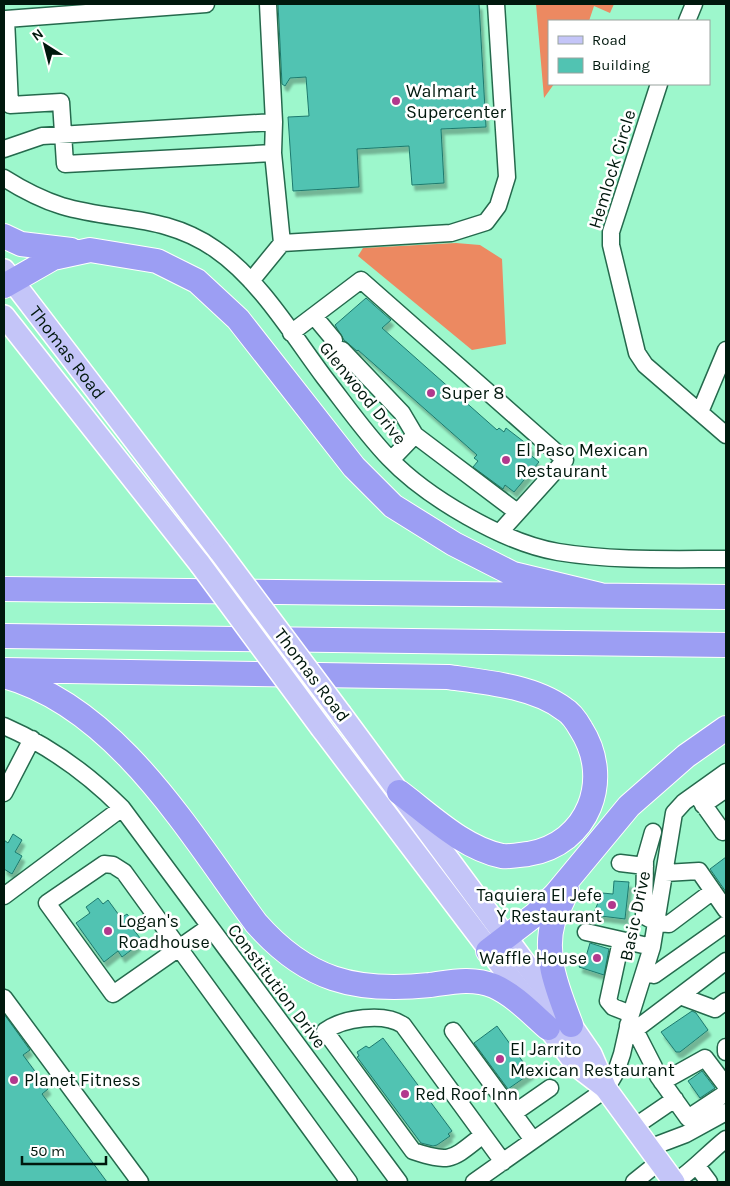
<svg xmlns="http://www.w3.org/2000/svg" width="730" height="1186" font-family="Karla,sans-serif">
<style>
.forest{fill:#ec8961}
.building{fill:#51c3b2;stroke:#1e7a6e;filter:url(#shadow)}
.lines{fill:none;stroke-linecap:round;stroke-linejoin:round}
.minor-casing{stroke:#256a4d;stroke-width:19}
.major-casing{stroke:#fff;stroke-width:24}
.highway-casing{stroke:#fff;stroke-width:26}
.minor{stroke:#fff;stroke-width:16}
.major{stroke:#c4c5f8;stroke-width:21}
.highway{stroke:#9c9ef3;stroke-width:24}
.major-bridge-casing{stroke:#fff;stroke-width:24;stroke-linecap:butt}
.major-bridge{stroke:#c4c5f8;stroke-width:21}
.poi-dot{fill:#b2398d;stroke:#fff;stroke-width:2}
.labels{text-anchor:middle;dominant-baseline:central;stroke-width:5;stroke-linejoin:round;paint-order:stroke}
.poi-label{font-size:18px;fill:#00180d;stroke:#fff;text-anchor:start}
.street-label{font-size:18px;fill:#00180d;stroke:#fff}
</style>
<defs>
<filter id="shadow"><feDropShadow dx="3" dy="5.5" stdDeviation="1" flood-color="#0004"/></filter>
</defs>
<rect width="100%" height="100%" fill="#9df7cc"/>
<path class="forest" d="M 536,4 L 614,4 L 610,13 L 594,6 L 589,21 L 549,21 L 549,84 L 554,84 L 544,98 Z
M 456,243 L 480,245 L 502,259 L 506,344 L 472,350 L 358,256 L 363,248 Z"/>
<path class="building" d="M 278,4 L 479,4 L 486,127 L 441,129 L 444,183 L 412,185 L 409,146 L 357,149 L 359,187 L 293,191 L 288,117 L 309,116 L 306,77 L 290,78 L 285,86 L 282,84 Z
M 366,298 L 391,320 L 382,328 L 497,430 L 499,428 L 504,432 L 506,428 L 532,448 L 528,453 L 539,462 L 514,492 L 505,485 L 503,489 L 473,467 L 478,461 L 474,458 L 477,455 L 358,350 L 357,351 L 344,340 L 335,325 Z
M 13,834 L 22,840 L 15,852 L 22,856 L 12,874 L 4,869 L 4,840 L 8,843 Z
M 726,857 L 726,892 L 710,869 Z
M 614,881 L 629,882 L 625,919 L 593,915 L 602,893 L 613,894 Z
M 98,898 L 103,904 L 108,900 L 121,918 L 127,914 L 133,922 L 130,925 L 140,938 L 135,941 L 138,945 L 122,957 L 118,951 L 104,962 L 76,923 L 90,913 L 86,907 Z
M 590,943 L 609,949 L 604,975 L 579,967 L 582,959 L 585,960 Z
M 692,1011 L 696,1013 L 708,1030 L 680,1052 L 676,1052 L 661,1032 Z
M 4,1014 L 30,1050 L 23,1055 L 48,1089 L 42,1094 L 107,1182 L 4,1182 Z
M 497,1026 L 531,1073 L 508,1089 L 474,1043 Z
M 383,1038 L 452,1131 L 448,1134 L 450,1136 L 437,1145 L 433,1146 L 421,1143 L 357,1057 L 359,1056 L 357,1052 L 366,1046 L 369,1048 Z
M 702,1071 L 715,1088 L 700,1098 L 688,1081 Z"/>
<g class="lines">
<g class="minor-casing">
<path id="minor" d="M 4,19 L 6,19 L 10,105 L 61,102 L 65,164 L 273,153 L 274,122
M 6,19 L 206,4
M 687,21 L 694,4
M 659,84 L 611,232 L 611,245 L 637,353 L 645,365 L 726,435
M 4,149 L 42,136 L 274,122 L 268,4
M 4,178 C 23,190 40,199 62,206 C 116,222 165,214 215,249 C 259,279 292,334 324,377 C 345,404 365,433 389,458 C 426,497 504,543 558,552 C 613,561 670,559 726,559
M 282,243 L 451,233 L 486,222 L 498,206 L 507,177 L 496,4
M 251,281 L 282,243 L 273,153
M 314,316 L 334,340
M 291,333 L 361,280 L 565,460 L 500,532
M 342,350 L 402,413 L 415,435 L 391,460
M 700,412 L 726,350
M 415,435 L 517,512
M 4,726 C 50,746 87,773 122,808 L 399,1182
M 4,793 L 32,739
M 696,794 L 723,832 L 726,829
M 703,805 L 726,789
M 653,832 L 645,860 L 644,916 L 657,923 L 669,924 L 713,891
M 620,863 L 645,866
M 665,873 L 699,871 L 726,910
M 4,896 L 122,808
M 209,927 L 179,948 L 124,872 L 113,865 L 104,864 L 47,903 L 113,994 L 179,948 L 349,1182
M 586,932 L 652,947
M 621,941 L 608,1001 L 613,1007 L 631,1014
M 644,973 L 654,975 L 726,924
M 680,996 L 715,1009 L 726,1001
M 4,998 L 140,1182
M 628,1025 L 635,1030 L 726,961
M 635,1030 L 654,1067
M 453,1031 L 533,1140
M 726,1047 L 726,1052
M 658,1076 L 688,1118 L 726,1093
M 662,1082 L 705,1058 L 726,1086
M 514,1113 L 550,1088
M 634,1127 L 675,1099
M 483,1135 C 452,1159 452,1164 413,1151 L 325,1031 C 343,1018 384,1012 403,1025 L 503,1162
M 649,1148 L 686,1134 L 726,1112
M 697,1166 L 709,1182
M 474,1182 L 606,1089 L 616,1072 L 622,1054 L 631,1014 L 652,947 L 674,813 L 684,802 L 726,772
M 634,1182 L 659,1162
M 675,1182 C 694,1170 708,1153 726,1139"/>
</g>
<g class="major-casing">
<g id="major">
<path id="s1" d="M 4,270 L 220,552"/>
<path d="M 4,316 L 200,564"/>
<path d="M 341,714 L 571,1025 L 591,1054 L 606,1089 L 674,1182"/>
<path d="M 322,729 L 578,1067 L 604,1087"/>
</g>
</g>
<g class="highway-casing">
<path id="highway" d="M 4,236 L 21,244 L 71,250
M 4,286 L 53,258 L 90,250 L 157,261 L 197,281 L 238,319 L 354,467 L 393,506 L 454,544 L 513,574 L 600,595
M 4,589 L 726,597
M 4,636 L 726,645
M 4,670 L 448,677 C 485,682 533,686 564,709 C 571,713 577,722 581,729 C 613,779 589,844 528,854 C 520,855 510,857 502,856 C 463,848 430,815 399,792
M 4,676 C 117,707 190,834 256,923 C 306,980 355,993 430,985 C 451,982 473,977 494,986 C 514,995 531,1013 548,1028
M 567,890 C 563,901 556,912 553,922 C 543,957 559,993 571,1025
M 488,951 L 536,914 L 556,894 L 629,806 L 686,756 L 726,728"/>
</g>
<use href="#minor" class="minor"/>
<use href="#major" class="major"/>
<use href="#highway" class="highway"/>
<g class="major-bridge-casing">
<path id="major-bridge" d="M 220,552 L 341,714
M 200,564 L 322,729"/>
</g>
<use href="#major-bridge" class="major-bridge"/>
</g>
<g class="poi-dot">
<circle cx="396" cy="101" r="5"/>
<circle cx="431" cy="393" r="5"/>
<circle cx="506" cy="460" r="5"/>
<circle cx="612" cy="905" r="5"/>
<circle cx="108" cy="931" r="5"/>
<circle cx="597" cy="958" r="5"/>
<circle cx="500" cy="1059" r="5"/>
<circle cx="14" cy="1080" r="5"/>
<circle cx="405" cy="1094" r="5"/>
</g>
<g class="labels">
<g class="poi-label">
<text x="406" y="91">Walmart<tspan x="406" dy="21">Supercenter</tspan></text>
<text x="441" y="393">Super 8</text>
<text x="516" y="450">El Paso Mexican<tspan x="516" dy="21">Restaurant</tspan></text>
<text x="602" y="895" text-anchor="end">Taquiera El Jefe<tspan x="602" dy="21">Y Restaurant</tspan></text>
<text x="118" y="921">Logan's<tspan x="118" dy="21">Roadhouse</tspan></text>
<text x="587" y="958" text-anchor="end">Waffle House</text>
<text x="510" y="1049">El Jarrito<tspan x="510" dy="21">Mexican Restaurant</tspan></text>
<text x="24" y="1080">Planet Fitness</text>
<text x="415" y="1094">Red Roof Inn</text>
</g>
<g class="street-label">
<text transform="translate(612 169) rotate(-73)">Hemlock Circle</text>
<text stroke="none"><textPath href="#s1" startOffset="104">Thomas Road</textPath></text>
<text transform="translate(363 393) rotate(51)">Glenwood Drive</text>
<text transform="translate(312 675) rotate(53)">Thomas Road</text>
<text transform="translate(635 916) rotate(-78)">Basic Drive</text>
<text transform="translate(277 986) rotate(53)">Constitution Drive</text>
</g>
</g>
<rect width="730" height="1186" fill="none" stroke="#00180d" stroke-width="10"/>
<rect x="548" y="20" width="162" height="65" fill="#ffffff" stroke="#99a39e"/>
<rect x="558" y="36" width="25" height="8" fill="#c4c5f8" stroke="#99a39e"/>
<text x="592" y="45" font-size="15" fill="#00180d">Road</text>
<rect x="558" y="58" width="25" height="15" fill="#51c3b2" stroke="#99a39e"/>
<text x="592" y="70" font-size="15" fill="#00180d">Building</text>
<g transform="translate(45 45) rotate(324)" stroke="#ffffff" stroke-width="4" paint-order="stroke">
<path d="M0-4L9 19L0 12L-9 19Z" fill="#00180d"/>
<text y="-8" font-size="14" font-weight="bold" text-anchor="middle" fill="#00180d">N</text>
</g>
<path d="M22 1156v8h84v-8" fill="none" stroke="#00180d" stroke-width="2.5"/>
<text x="30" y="1156" font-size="15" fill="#00180d" stroke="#ffffff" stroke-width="4" paint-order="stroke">50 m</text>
</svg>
